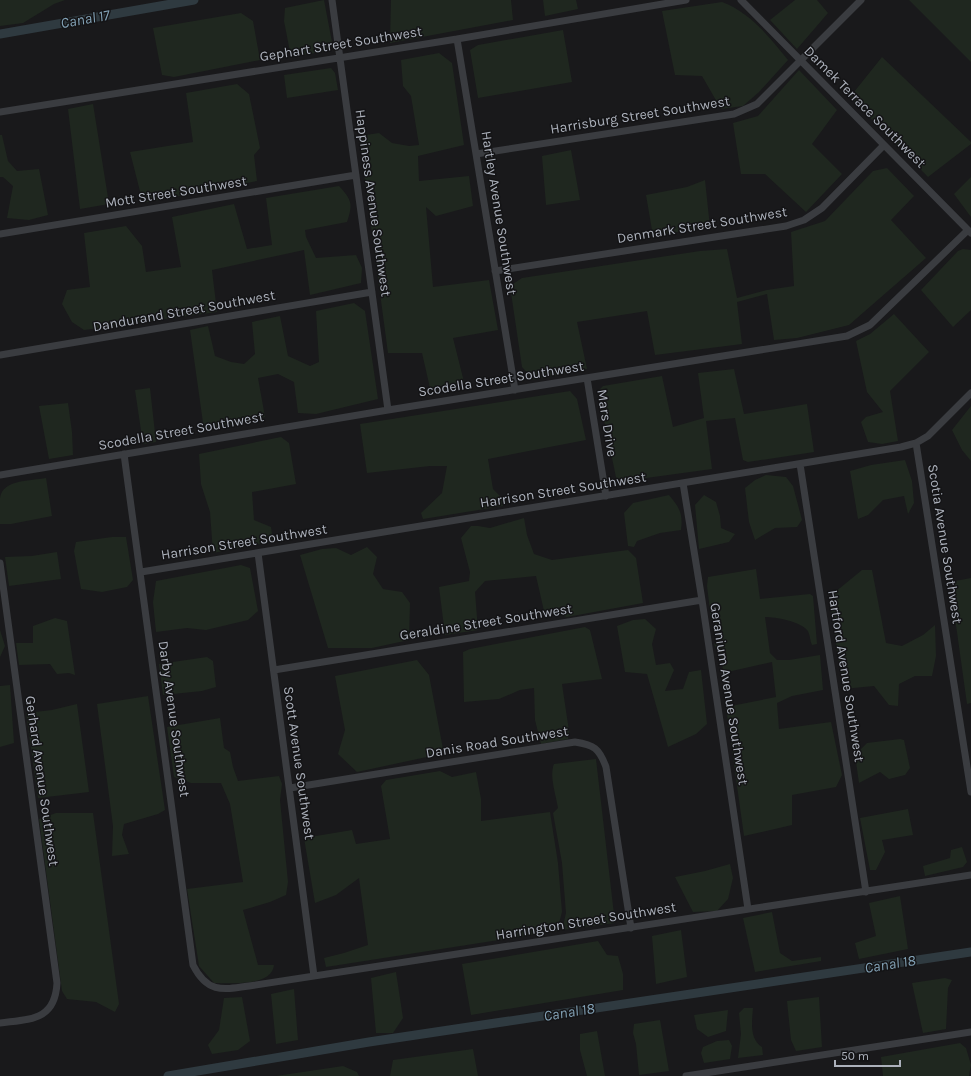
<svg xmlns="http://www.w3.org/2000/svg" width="971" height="1076" font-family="Karla,sans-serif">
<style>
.green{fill:#1f271f}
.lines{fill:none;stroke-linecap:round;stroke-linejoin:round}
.canal{stroke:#2f3a40;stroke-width:9}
.street{stroke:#3a3c40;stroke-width:7}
.labels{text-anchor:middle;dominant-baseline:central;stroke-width:3;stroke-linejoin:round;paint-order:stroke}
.street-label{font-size:14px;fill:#acb1bb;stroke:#141416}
.water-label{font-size:15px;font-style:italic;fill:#83a2b6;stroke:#141416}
</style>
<rect width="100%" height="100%" fill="#19191b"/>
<path class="green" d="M 0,0 L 65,0 L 54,4 L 23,23 L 0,26 Z
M 324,0 L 332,42 L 326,51 L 291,57 L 284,21 L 285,8 Z
M 391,0 L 511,0 L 513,20 L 390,43 Z
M 543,0 L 576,0 L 578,9 L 545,16 Z
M 795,0 L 817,0 L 828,13 L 797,49 L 770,20 Z
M 909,0 L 971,0 L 971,62 Z
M 722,2 C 751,13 769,37 788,60 L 759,92 L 743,106 L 721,109 L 702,76 L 675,75 L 662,11 Z
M 241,13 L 253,21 L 260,60 L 174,77 L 162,75 L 153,28 Z
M 563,30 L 572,82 L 478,98 L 470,50 L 478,45 Z
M 439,53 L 452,63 L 464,145 L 418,156 L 419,181 L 469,176 L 473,206 L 436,216 L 426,207 L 433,287 L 489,280 L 498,330 L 453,338 L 464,382 L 430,388 L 422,353 L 388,353 L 359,136 L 379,133 L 392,143 L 409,146 L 419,145 L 411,96 L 403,86 L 401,60 Z
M 882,57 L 971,142 L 971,144 L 928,177 L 850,97 Z
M 331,68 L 335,73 L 338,90 L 287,98 L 284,75 Z
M 799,70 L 837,110 L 812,144 L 842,174 L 806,212 L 765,174 L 741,174 L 733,123 L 758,116 Z
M 237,84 L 249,94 L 260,148 L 254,155 L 257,181 L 143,203 L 130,152 L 193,142 L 186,93 Z
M 93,104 L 109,204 L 80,209 L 68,109 Z
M 0,135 L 2,135 L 8,161 L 17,171 L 39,169 L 48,215 L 29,220 L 7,218 L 13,186 L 3,177 L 0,177 Z
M 571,150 L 580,200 L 546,205 L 542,156 Z
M 887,168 L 914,196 L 891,220 L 926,258 L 849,325 L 797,338 L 774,340 L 767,294 L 737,302 L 742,344 L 655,355 L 647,311 L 577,322 L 587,369 L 534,380 L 522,367 L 510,286 L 522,278 L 700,251 L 727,249 L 737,298 L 767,290 L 794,286 L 791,232 L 825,221 L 873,171 Z
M 971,177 L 971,217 L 954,194 Z
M 705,180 L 710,227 L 653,236 L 646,195 L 687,187 Z
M 339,186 C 352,200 353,204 347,222 L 305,230 L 306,237 L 316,258 L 356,255 L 362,268 L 361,283 L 310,295 L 304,250 L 212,270 L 217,312 L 84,330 L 72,322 L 62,304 L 67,290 L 90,287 L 84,233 L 126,226 L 142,246 L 146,272 L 181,267 L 172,217 L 234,204 L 247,249 L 272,245 L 266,198 Z
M 963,249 L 971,250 L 971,310 L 953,327 L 921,290 L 958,251 Z
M 354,303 L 365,311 L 378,399 L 316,414 L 298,413 L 294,382 L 278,374 L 258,378 L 265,417 L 204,430 L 190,330 L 208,326 L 215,356 L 231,362 L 244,364 L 255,354 L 252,322 L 280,316 L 288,356 L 310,366 L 319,362 L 316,311 Z
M 894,314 L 929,352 L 890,391 L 898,441 L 882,444 L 868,442 L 861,422 L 866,417 L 883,412 L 867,392 L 856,341 L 870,334 Z
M 734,369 L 744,414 L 807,404 L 814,452 L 748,462 L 743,460 L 735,418 L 706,421 L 712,469 L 617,482 L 598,391 L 603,386 L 662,376 L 673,427 L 704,418 L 698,373 Z
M 150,388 L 156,442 L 143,444 L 135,390 Z
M 570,391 L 577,399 L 586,440 L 488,459 L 493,489 L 502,498 L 503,506 L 423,519 L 421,513 L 442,493 L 447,466 L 430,466 L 367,473 L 360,424 Z
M 68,403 L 72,432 L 73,455 L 49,459 L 39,406 Z
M 971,406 L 971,461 L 962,450 L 952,430 Z
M 281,437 L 289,443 L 296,484 L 252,492 L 254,520 L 271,527 L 273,541 L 213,553 L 210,512 L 201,484 L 199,454 Z
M 905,460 L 912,481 L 914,503 L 908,514 L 904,496 L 883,500 L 868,515 L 858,519 L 850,471 L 871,465 Z
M 766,475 L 786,477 L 793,486 L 802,520 L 797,527 L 775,528 L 755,540 L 749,522 L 745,488 L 755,480 Z
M 46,478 L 52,516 L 11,524 L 0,524 C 0,516 0,506 0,498 C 3,479 31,481 46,478 Z
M 669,495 C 680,508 683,514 681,530 L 660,533 L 637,541 L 634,547 L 628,546 L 624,513 L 633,503 Z
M 704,495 L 716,502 L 720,516 L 721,528 L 735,534 L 729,542 L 699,549 L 695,505 Z
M 524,518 L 527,535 L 534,554 L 552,560 L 628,550 L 636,558 L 643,603 L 567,617 L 544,611 L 536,576 L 485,581 L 475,592 L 478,630 L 445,635 L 439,587 L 469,581 L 470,572 L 461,538 L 471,526 L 478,526 L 490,528 Z
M 112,537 L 126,537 L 133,580 L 127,587 L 102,592 L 81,589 L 74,551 L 76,542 Z
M 367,547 L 377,557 L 373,574 L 383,589 L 402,592 L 410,603 L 409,640 L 372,648 L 328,648 L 300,555 L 322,549 L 336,548 L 351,555 Z
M 57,552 L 61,579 L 9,586 L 5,557 L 32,556 Z
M 241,565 L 250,568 L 258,611 L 248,620 L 206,630 L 187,628 L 156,632 L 153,602 L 156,581 Z
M 756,569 L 760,599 L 810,594 L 813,596 L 817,644 L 812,645 C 810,641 810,633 807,630 C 799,621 776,617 765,617 L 770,653 L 777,660 L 789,660 L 820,655 L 823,690 L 792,696 L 777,703 L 779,729 L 831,722 L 842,775 L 836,787 L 792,795 L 792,825 L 744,836 L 726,707 L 776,697 L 772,662 L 723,673 L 722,661 L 714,644 L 723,632 L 711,619 L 707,586 L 708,577 Z
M 862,570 L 872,570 L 886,643 L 902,646 L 923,635 L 935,625 L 936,656 L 932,676 L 915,676 L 899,684 L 898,706 L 889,705 L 874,686 L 843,689 L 829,597 Z
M 971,578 L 971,703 L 967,704 L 950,582 Z
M 55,618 L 67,621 L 75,675 L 69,673 L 57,674 L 50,664 L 19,665 L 16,643 L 33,643 L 33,626 Z
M 645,619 L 656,629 L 652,644 L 656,665 L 670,663 L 674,670 L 665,691 L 683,689 L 689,672 L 701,670 L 707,724 L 696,734 L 668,747 L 647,674 L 625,672 L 617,626 L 633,620 Z
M 585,627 L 590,630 L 602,679 L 562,684 L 569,731 L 568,739 L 541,744 L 535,720 L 534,688 L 520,690 L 499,699 L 464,702 L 463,652 L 470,649 Z
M 0,630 L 5,646 L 0,657 Z
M 207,657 L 213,661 L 216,687 L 202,691 L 163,695 L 159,664 Z
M 417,660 L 429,675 L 443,749 L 436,755 L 357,772 L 338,754 L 345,730 L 335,676 Z
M 10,685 L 14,743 L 0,747 L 0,686 Z
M 148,696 L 165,810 L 158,814 L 124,824 L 122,835 L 129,854 L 112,856 L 113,826 L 97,704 Z
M 77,704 L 89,792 L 38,798 L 26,713 L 52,710 Z
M 220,718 L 224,748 L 230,752 L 233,767 L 238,781 L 279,776 L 282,784 L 280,800 L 288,882 L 286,895 L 270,902 L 243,910 L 258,965 L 274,965 C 272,987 230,983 214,983 L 199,966 L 187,889 L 243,882 L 230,804 L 221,783 L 191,783 L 174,777 L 167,727 Z
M 900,739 L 904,740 L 910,768 L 905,775 L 889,779 L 880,772 L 859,783 L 855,755 L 867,743 Z
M 596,759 L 615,923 L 562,930 L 566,913 L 562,863 L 553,813 L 558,808 C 556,795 549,776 554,764 Z
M 440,771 L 452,777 L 476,772 L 481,799 L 481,821 L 550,812 L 558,863 L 562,912 L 557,931 L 326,967 L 324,958 L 344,953 L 368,945 L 359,878 L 336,895 L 315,903 L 304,838 L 352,830 L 356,844 L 390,839 L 381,786 L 386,780 Z
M 908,809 L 913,835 L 882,840 L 885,852 L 876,870 L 870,870 L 860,818 Z
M 56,813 L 93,813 L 119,1004 L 115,1012 L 96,1002 L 67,999 L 62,991 L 39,819 Z
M 962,847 L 967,862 L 963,867 L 925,876 L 923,866 L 950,858 L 951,850 Z
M 730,864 L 733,878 L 728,899 L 717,911 L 693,912 L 675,877 L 705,871 Z
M 900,896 L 908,949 L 859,959 L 855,943 L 876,936 L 869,903 Z
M 772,912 L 780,953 L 792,961 L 821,957 L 821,961 L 755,972 L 743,918 Z
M 681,930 L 687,977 L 656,984 L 652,936 Z
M 598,941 L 607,955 L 618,956 L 623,974 L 623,990 L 471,1015 L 462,964 Z
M 396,972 L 403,1018 L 393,1033 L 376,1033 L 371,978 Z
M 945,978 L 952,980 L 948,988 L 946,1029 L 923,1033 L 912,983 Z
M 294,989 L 298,1040 L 276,1044 L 271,994 Z
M 242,997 L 250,1041 L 238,1050 L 212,1054 L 208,1045 L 219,1030 L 224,998 Z
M 819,997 L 822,1047 L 796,1051 L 791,1040 L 787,1001 Z
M 744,1008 L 753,1008 C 752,1021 749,1039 762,1047 L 763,1055 L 738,1058 L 741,1034 L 739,1013 Z
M 728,1010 L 726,1031 L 708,1037 L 697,1029 L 694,1015 Z
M 660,1020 L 669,1071 L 639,1075 L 636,1044 L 633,1033 L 634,1024 Z
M 597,1031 L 605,1076 L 587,1076 L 580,1050 L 580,1034 Z
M 729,1040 L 732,1046 L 730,1059 L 704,1063 L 701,1053 L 703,1047 L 717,1041 Z
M 960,1043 L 966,1048 L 971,1065 L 969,1076 L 883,1076 L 881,1057 Z
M 473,1049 L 478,1076 L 390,1076 L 393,1060 Z
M 343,1066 L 357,1072 L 359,1076 L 276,1076 Z"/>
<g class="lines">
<path class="canal" d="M 0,34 L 194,0
M 168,1076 L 369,1042 L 971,952"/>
<path class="street" d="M 332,0 L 388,410
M 741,0 L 971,233
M 457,39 L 515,390
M 0,112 L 457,39 L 686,0
M 476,154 L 734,114 L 757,104 L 861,0
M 0,234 L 356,175
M 495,271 L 786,226 L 804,220 L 822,208 L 884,145
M 0,355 L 372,292
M 587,378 L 606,496
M 916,443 L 971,792
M 124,454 L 193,965 C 207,993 222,990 249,986 L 971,875
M 800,464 L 866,892
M 0,475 L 388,410 L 847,336 L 870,325 L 968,230
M 683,483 L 702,600 L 748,909
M 258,553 L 314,976
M 0,563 L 57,983 C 55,1021 30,1019 0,1023
M 141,572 L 901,447 L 916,443 L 928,436 L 971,393
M 274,670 L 702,600
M 290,788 L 575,742 C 594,745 599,748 606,767 L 631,928
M 686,1076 L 971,1032"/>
</g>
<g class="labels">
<g class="street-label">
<text transform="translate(341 44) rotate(-9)">Gephart Street Southwest</text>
<text transform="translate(865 107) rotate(45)">Damek Terrace Southwest</text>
<text transform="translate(640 115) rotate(-9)">Harrisburg Street Southwest</text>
<text transform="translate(176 192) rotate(-9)">Mott Street Southwest</text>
<text transform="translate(373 203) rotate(82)">Happiness Avenue Southwest</text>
<text transform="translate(499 213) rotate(81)">Hartley Avenue Southwest</text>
<text transform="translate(702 225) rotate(-9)">Denmark Street Southwest</text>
<text transform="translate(184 311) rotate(-10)">Dandurand Street Southwest</text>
<text transform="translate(501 379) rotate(-9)">Scodella Street Southwest</text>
<text transform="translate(607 423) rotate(81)">Mars Drive</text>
<text transform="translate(181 431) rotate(-10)">Scodella Street Southwest</text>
<text transform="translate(563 490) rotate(-9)">Harrison Street Southwest</text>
<text transform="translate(244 542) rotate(-9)">Harrison Street Southwest</text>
<text transform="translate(945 544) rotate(81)">Scotia Avenue Southwest</text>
<text transform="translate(486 622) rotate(-9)">Geraldine Street Southwest</text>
<text transform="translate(846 676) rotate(81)">Hartford Avenue Southwest</text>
<text transform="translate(729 694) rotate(81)">Geranium Avenue Southwest</text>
<text transform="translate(174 719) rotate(82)">Darby Avenue Southwest</text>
<text transform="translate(497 742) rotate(-9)">Danis Road Southwest</text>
<text transform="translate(299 763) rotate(82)">Scott Avenue Southwest</text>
<text transform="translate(42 781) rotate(82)">Gerhard Avenue Southwest</text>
<text transform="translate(586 921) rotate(-9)">Harrington Street Southwest</text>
</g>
<g class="water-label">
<text transform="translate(85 19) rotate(-10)">Canal 17</text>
<text transform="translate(890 964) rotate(-9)">Canal 18</text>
<text transform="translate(569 1012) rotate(-9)">Canal 18</text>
</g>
</g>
<path d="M835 1060v6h65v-6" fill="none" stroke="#acb1bb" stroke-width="2"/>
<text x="841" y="1060" font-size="12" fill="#acb1bb" stroke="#141416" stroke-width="3" paint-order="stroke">50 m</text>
</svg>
